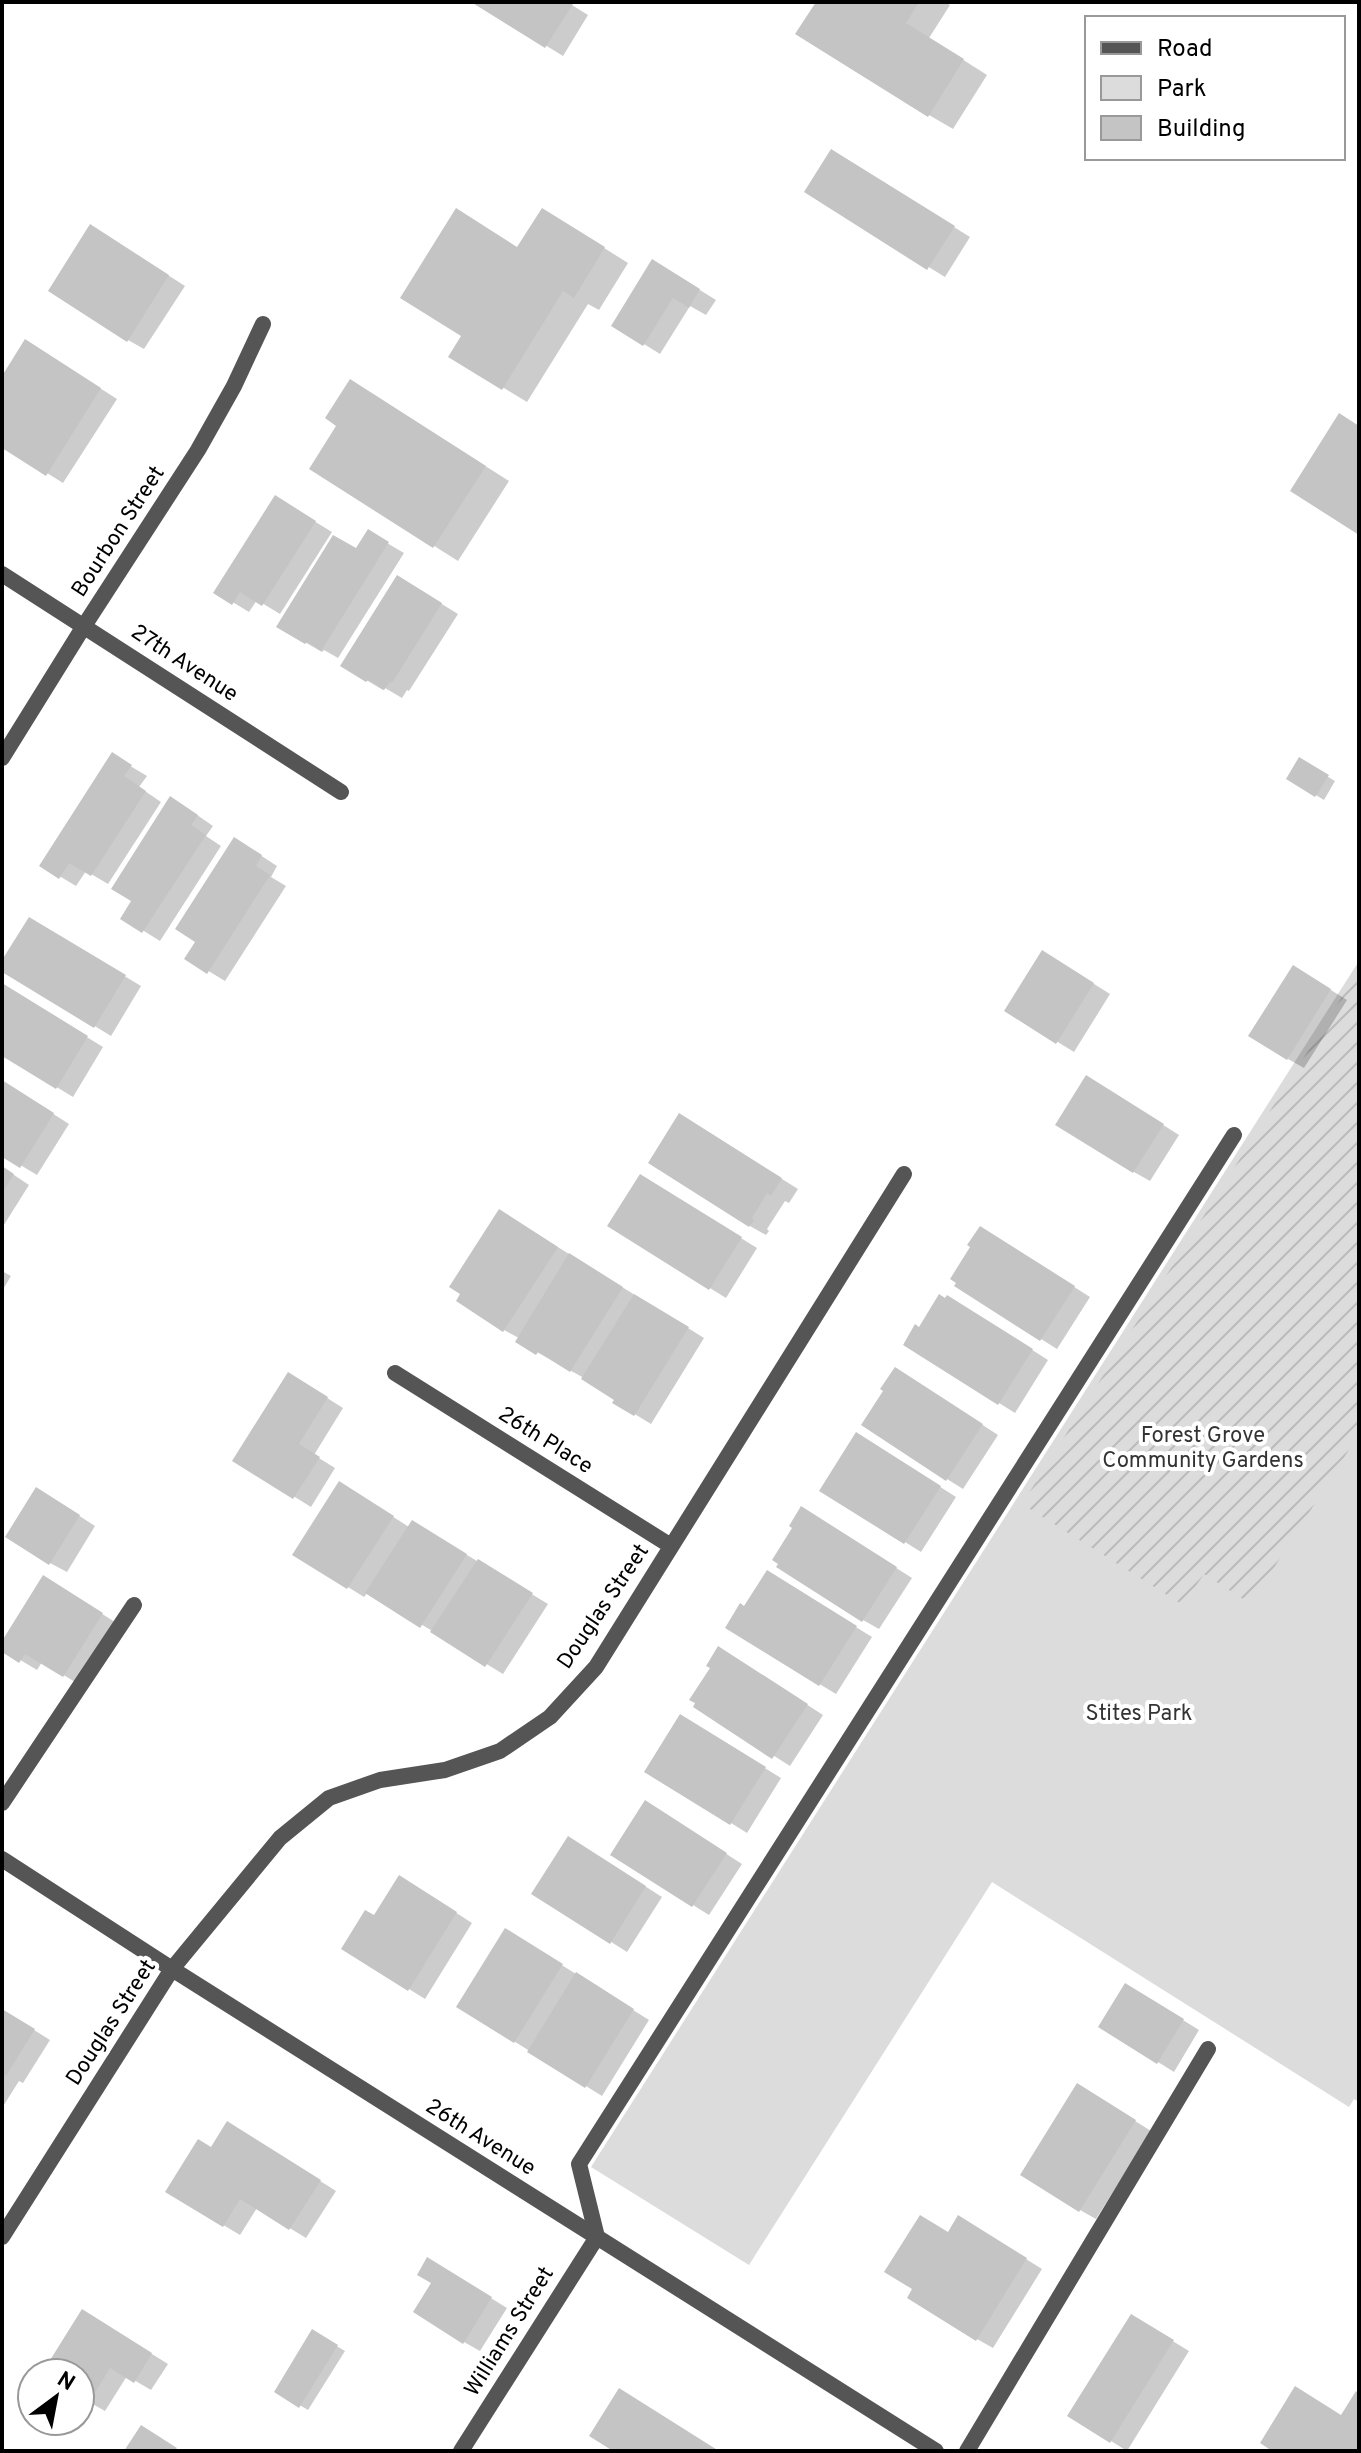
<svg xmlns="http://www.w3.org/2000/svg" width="1361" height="2453" font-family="Overpass,sans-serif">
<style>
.green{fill:#dcdcdc}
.garden{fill:url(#garden-furrows)}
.shadow{fill:#0003}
.building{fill:#c4c4c4}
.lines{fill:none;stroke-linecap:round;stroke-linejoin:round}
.service{stroke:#555;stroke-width:16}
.minor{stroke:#555;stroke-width:16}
.labels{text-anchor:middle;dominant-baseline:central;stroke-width:8;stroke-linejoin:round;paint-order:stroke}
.street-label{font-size:22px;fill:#000;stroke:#fff}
.park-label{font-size:22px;fill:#333;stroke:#fff}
</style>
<defs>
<pattern id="garden-furrows" width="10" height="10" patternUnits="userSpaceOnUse" patternTransform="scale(2)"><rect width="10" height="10" fill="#dcdcdc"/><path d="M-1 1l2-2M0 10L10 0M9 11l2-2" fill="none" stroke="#bbb"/></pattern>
</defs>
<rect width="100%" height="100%" fill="#fff"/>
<path class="green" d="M 1359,961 L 1359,2102 L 1354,2099 L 1349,2107 L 992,1882 L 749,2265 L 591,2167 Z"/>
<path class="garden" d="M 1359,970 L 1359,1434 L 1251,1604 L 1204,1574 L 1183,1605 L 1022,1504 Z"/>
<path class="shadow" d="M 475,2 L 567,2 L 588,15 L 563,56 Z
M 818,2 L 944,2 L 950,5 L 929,38 L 987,75 L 953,129 L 929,115 Z
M 848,161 L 970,237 L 945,277 L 806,192 Z
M 566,224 L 628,263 L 599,310 L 588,304 L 527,402 L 451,356 L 518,249 Z
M 107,236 L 185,286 L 144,349 L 128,340 Z
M 669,271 L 716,300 L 706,315 L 690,306 L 660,354 L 613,325 Z
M 42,351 L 117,399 L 63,483 L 2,445 L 2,380 Z
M 375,396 L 509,481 L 458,561 L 311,468 Z
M 291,507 L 332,532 L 280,614 L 257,600 L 249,612 L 216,592 Z
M 368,532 L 404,553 L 338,658 L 324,650 L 322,652 L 279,627 L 357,551 Z
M 414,587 L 458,614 L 409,691 L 407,690 L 402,698 L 385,688 L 383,690 L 343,666 Z
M 112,755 L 147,776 L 139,787 L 161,802 L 108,884 L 86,871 L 76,886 L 41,865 Z
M 1300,760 L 1335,781 L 1324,800 L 1288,778 Z
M 187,808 L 213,826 L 206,836 L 221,846 L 160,941 L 123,918 Z
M 251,849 L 277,866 L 271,877 L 286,886 L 225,981 L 187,958 Z
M 30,919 L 141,986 L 111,1036 L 2,969 L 2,964 Z
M 1059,962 L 1110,994 L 1074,1052 L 1006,1010 Z
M 1310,977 L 1347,1000 L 1304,1068 L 1288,1059 Z
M 2,985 L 103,1047 L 73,1097 L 2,1054 Z
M 2,1081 L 69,1124 L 37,1175 L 2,1154 Z
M 1103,1087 L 1179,1135 L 1150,1181 L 1134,1172 Z
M 696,1125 L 798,1189 L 789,1203 L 785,1201 L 767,1229 L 769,1231 L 766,1235 L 750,1226 Z
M 2,1167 L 29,1185 L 2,1228 Z
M 657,1186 L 757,1248 L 726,1298 L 610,1226 Z
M 516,1221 L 704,1338 L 651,1424 L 615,1402 L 617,1399 L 584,1378 L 517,1341 L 519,1338 L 504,1330 Z
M 997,1238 L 1090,1297 L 1057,1349 L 1041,1339 Z
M 2,1271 L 11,1276 L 2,1291 Z
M 964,1307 L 1048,1360 L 1015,1413 L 999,1403 L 919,1329 Z
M 912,1379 L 998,1435 L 963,1489 L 947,1479 Z
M 305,1384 L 343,1408 L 314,1455 L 335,1468 L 311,1507 L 235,1460 Z
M 873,1444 L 956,1497 L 921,1552 L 905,1542 Z
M 356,1493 L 409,1527 L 429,1532 L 548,1604 L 503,1674 L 368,1592 L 364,1597 L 295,1554 Z
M 53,1499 L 95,1526 L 67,1572 L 50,1563 Z
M 818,1518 L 912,1578 L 879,1629 L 863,1620 Z
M 783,1582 L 872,1637 L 836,1694 L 727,1628 Z
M 60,1587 L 118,1624 L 80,1685 L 42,1662 L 37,1670 L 2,1649 L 2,1645 Z
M 735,1658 L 823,1715 L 790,1766 L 695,1706 L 712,1667 Z
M 697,1726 L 781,1778 L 747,1833 L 731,1823 Z
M 661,1812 L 742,1864 L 709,1915 L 693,1905 Z
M 585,1848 L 662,1897 L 627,1952 L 534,1893 Z
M 416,1887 L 472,1923 L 425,1999 L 409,1989 Z
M 522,1940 L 649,2020 L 602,2096 L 459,2007 Z
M 1126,1985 L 1199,2030 L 1174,2072 L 1158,2062 Z
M 2,2010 L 50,2040 L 23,2083 L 19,2081 L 2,2108 Z
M 1094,2095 L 1151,2131 L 1096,2219 L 1080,2210 Z
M 244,2133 L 336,2191 L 306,2238 L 257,2208 L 240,2235 L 168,2192 L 212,2149 Z
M 975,2227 L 1042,2269 L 993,2348 L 977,2339 L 949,2234 Z
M 444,2269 L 507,2308 L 480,2351 L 464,2342 L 434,2283 Z
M 99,2321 L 168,2364 L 151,2390 L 127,2376 L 105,2411 L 80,2397 L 80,2373 L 44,2373 Z
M 1148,2326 L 1189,2351 L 1127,2451 L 1111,2441 Z
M 313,2332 L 345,2351 L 308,2410 L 276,2391 Z"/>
<path class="building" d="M 471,2 L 569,2 L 573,4 L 545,48 Z
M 816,2 L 919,2 L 906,23 L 964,59 L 928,117 L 795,34 Z
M 831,149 L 955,226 L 927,270 L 804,192 Z
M 456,208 L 517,247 L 542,208 L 605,247 L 574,298 L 563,291 L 502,390 L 448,357 L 461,336 L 400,298 Z
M 90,224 L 169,275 L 127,342 L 48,291 Z
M 652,259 L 700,289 L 689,308 L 673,298 L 643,346 L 611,326 Z
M 25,339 L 101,388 L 46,476 L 2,448 L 2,376 Z
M 350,379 L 486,466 L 433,548 L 309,469 L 336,426 L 325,418 Z
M 1339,413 L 1359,426 L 1359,535 L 1290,491 Z
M 275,495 L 316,521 L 262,606 L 240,592 L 232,605 L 213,593 Z
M 368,529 L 389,542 L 321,651 L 307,642 L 305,644 L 276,627 L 333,535 L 356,548 Z
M 397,575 L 442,603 L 392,683 L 390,682 L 384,690 L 368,680 L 366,682 L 340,666 Z
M 112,752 L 132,765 L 124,776 L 146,791 L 91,876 L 69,863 L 59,879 L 39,866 Z
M 1299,757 L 1329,775 L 1315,797 L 1286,779 Z
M 170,796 L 198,815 L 191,825 L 206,835 L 142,933 L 120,919 L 131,901 L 111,889 Z
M 234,837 L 262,855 L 256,866 L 270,875 L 207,974 L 184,959 L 195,942 L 175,929 Z
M 29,917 L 126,975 L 94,1028 L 2,972 L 2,960 Z
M 1042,950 L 1094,983 L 1056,1044 L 1004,1011 Z
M 1293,965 L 1331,989 L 1287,1060 L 1248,1036 Z
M 2,983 L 88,1036 L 56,1089 L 2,1056 Z
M 1086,1075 L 1164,1124 L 1133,1173 L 1055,1125 Z
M 2,1080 L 54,1113 L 20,1168 L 2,1157 Z
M 679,1113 L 782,1178 L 771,1196 L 767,1193 L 752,1218 L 754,1220 L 749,1227 L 648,1163 Z
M 2,1166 L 14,1174 L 2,1193 Z
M 640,1174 L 742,1237 L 709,1290 L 607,1226 Z
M 499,1209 L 558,1247 L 503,1332 L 456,1301 L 460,1294 L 449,1287 Z
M 980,1226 L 1075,1286 L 1040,1341 L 954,1286 L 956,1283 L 950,1279 L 970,1247 L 967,1245 Z
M 569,1253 L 623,1287 L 570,1372 L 538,1352 L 536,1355 L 515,1342 Z
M 634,1294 L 689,1327 L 634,1416 L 612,1403 L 614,1400 L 581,1379 Z
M 939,1294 L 945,1298 L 947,1295 L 1033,1349 L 998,1405 L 903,1345 L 915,1324 L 919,1327 Z
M 895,1367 L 983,1424 L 946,1481 L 861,1425 L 883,1391 L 880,1389 Z
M 288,1372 L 328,1397 L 299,1444 L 320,1457 L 293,1499 L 232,1461 Z
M 856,1432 L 941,1486 L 904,1544 L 819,1491 Z
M 339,1481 L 394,1516 L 347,1589 L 292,1555 Z
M 36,1487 L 80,1515 L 49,1565 L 5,1537 Z
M 801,1506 L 897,1567 L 862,1622 L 776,1567 L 778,1564 L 772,1560 L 792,1528 L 789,1526 Z
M 412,1520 L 467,1554 L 420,1628 L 365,1593 Z
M 478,1559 L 533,1593 L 485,1667 L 430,1632 Z
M 767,1570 L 857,1626 L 819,1686 L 725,1628 L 740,1603 L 744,1606 Z
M 43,1575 L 103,1613 L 63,1677 L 25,1654 L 19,1663 L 2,1652 L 2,1641 Z
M 718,1646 L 808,1704 L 772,1759 L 693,1707 L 695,1703 L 689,1700 L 710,1668 L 706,1666 Z
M 680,1714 L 766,1767 L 730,1825 L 644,1772 Z
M 645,1800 L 727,1853 L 692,1907 L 610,1855 Z
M 568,1836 L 646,1886 L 610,1944 L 531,1894 Z
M 399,1875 L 457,1912 L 408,1991 L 341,1949 L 365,1910 L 374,1915 Z
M 505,1928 L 563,1964 L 514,2043 L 456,2007 Z
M 576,1972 L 634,2009 L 585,2088 L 527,2052 Z
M 1125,1983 L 1184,2019 L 1157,2064 L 1098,2027 Z
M 2,2009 L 35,2029 L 6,2076 L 2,2073 Z
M 1077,2083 L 1136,2120 L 1079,2212 L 1020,2175 Z
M 227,2121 L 321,2180 L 289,2230 L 240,2199 L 223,2227 L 165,2192 L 198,2139 L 211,2147 Z
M 920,2215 L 948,2232 L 958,2215 L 1027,2258 L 976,2341 L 907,2298 L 912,2289 L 884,2272 Z
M 427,2257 L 492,2297 L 463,2344 L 413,2312 L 431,2283 L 417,2275 Z
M 82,2309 L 152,2353 L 134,2383 L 110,2368 L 88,2404 L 80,2399 L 80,2373 L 42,2373 Z
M 1131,2314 L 1174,2340 L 1110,2443 L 1067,2416 Z
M 312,2329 L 338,2345 L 299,2408 L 274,2392 Z
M 1295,2386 L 1341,2415 L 1356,2391 L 1359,2394 L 1359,2451 L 1272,2451 L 1260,2443 Z
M 619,2388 L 719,2451 L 613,2451 L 589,2436 Z
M 141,2425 L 177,2448 L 174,2451 L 124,2451 Z"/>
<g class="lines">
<path class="service" d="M 2,1803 L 134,1605
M 597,2237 L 579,2164 L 1234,1135
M 967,2451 L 1208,2049"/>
<path class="minor" d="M 2,574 L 341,792
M 2,758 L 84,626 L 198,450 L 234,386 L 263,324
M 395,1373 L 671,1546
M 2,1859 L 172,1969 L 936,2451
M 2,2237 L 172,1969 L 280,1838 L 329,1798 L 380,1780 L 445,1770 L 500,1751 L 550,1717 L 596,1667 L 904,1174
M 461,2451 L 597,2237"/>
</g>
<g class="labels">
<g class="street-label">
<text transform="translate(119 532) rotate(-57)">Bourbon Street</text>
<text transform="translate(184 664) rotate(33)">27th Avenue</text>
<text transform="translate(545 1441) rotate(32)">26th Place</text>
<text transform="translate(604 1607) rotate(-56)">Douglas Street</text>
<text transform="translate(112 2023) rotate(-57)">Douglas Street</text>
<text transform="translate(480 2138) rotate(32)">26th Avenue</text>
<text transform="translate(510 2332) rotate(-58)">Williams Street</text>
</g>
<g class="park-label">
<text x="1203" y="1436">Forest Grove<tspan x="1203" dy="25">Community Gardens</tspan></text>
<text x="1139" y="1714">Stites Park</text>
</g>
</g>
<rect width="1361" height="2453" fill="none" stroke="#000000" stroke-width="8"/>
<rect x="1085" y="16" width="260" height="144" fill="#ffffff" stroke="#999999" stroke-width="2"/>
<rect x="1101" y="42" width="40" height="12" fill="#555555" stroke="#999999" stroke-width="2"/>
<text x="1157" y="56" font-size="24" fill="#000000">Road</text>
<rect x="1101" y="76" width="40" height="24" fill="#dcdcdc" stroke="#999999" stroke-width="2"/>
<text x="1157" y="96" font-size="24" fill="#000000">Park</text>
<rect x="1101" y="116" width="40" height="24" fill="#c4c4c4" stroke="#999999" stroke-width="2"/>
<text x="1157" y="136" font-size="24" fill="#000000">Building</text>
<g transform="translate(56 2397) rotate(32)"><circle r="38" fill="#ffffff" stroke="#999999" stroke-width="2"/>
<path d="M0-6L14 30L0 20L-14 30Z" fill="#000000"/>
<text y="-12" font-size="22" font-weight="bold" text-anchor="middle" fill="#000000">N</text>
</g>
</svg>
